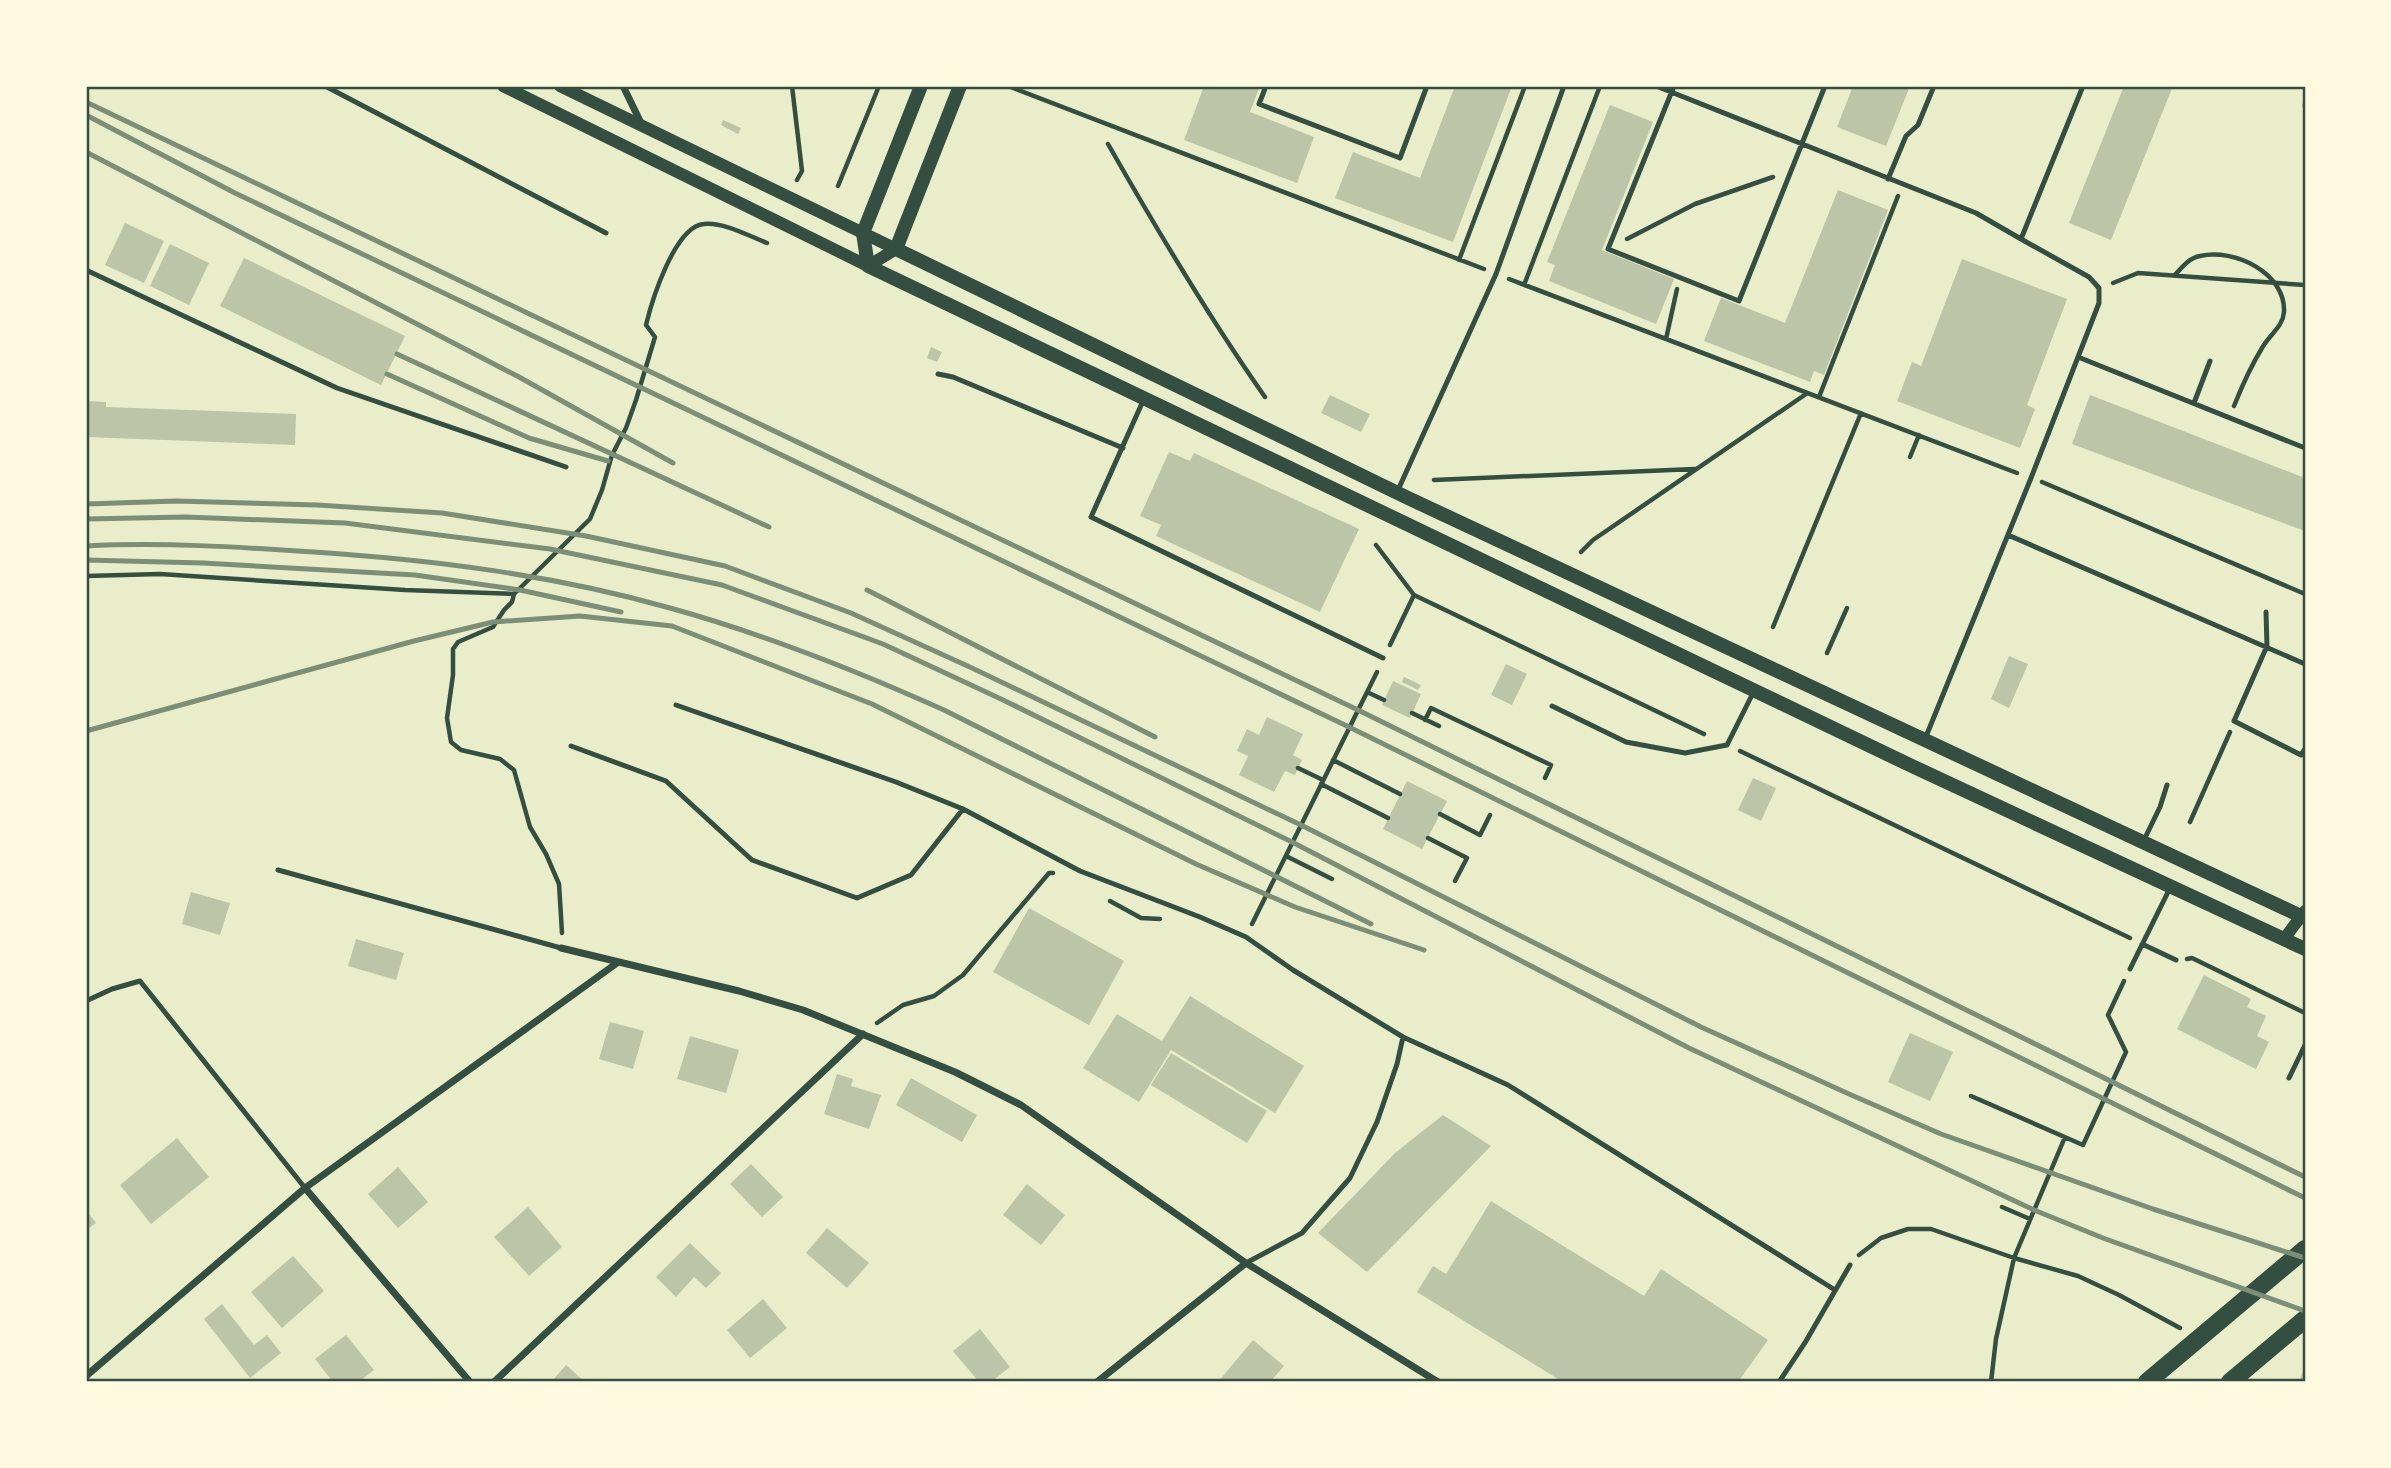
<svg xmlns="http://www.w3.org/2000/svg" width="2391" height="1468" font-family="'Fira Sans',sans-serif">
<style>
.building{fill:#bcc5a7}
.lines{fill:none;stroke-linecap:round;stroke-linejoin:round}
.path{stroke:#344e41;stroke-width:4.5}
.service{stroke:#344e41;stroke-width:5}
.minor{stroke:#344e41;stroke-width:7}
.tertiary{stroke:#344e41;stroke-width:12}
.secondary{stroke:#344e41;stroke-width:14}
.primary{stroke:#344e41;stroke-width:18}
.rail{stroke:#7c8e77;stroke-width:5}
.neatline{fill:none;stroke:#344e41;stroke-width:2.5}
</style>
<rect width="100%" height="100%" fill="#e9edc9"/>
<path class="building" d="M 1204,86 L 1260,86 L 1250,112 L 1314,137 L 1297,183 L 1184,140 Z
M 1455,86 L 1512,86 L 1453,242 L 1335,198 L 1353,152 L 1420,178 Z
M 1853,86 L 1910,86 L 1886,146 L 1837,127 Z
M 2124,86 L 2173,86 L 2111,240 L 2069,223 Z
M 1610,105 L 1653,122 L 1602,250 L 1674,279 L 1656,324 L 1549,281 L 1555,265 L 1547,262 Z
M 723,120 L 741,128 L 738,134 L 721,125 Z
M 1838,190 L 1888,210 L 1824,375 L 1814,371 L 1810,382 L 1704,341 L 1721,298 L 1785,323 Z
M 125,223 L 164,241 L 144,283 L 105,265 Z
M 170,244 L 209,263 L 189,305 L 150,286 Z
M 244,258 L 405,336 L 381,385 L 220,306 Z
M 1962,259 L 2067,299 L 2027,405 L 2035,409 L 2020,448 L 1897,401 L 1912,362 L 1921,366 Z
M 931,347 L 942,352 L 937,362 L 927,358 Z
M 1330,395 L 1370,414 L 1361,432 L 1321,413 Z
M 2090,395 L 2305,478 L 2305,531 L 2072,444 Z
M 86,401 L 106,402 L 106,407 L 296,414 L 295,445 L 86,437 Z
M 1169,452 L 1190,461 L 1194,453 L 1359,529 L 1320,612 L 1156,536 L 1161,525 L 1140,516 Z
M 2009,656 L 2028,664 L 2009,708 L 1991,699 Z
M 1506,664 L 1527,674 L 1512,705 L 1491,695 Z
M 1404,677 L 1421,685 L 1418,690 L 1402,682 Z
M 1393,681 L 1421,694 L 1410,718 L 1382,705 Z
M 1267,717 L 1303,734 L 1293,755 L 1302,760 L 1295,775 L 1285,771 L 1274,792 L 1239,775 L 1248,756 L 1237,751 L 1247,729 L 1259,735 Z
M 1753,778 L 1776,788 L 1761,821 L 1738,810 Z
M 1407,781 L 1447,801 L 1422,849 L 1383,829 Z
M 191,892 L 230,903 L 220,935 L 182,924 Z
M 1029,908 L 1124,961 L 1089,1025 L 993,972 Z
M 356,939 L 404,953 L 396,980 L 348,966 Z
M 2204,975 L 2251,999 L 2247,1007 L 2266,1016 L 2257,1036 L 2269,1042 L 2256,1069 L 2177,1029 Z
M 1190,996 L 1304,1066 L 1275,1113 L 1171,1050 L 1139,1102 L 1083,1068 L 1117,1014 L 1162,1041 Z
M 610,1022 L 644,1031 L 633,1069 L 599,1059 Z
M 1910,1033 L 1953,1052 L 1930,1101 L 1888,1082 Z
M 690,1036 L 739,1050 L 726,1093 L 677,1079 Z
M 1171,1053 L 1267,1111 L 1247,1143 L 1151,1085 Z
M 837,1074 L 853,1079 L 851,1086 L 881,1095 L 869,1129 L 824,1114 Z
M 911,1078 L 977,1115 L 962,1142 L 896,1105 Z
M 1443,1115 L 1491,1146 L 1367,1272 L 1318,1233 L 1395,1153 Z
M 177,1138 L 209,1177 L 151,1224 L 120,1185 Z
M 751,1164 L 783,1197 L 762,1217 L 730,1184 Z
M 398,1167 L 428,1202 L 398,1228 L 368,1194 Z
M 1027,1184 L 1065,1215 L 1041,1245 L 1003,1215 Z
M 1491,1201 L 1644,1296 L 1661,1269 L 1768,1340 L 1738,1382 L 1563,1382 L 1417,1292 L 1433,1266 L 1446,1274 Z
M 528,1207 L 562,1247 L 529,1276 L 494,1237 Z
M 86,1210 L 96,1223 L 86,1230 Z
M 827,1228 L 869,1263 L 847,1288 L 806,1253 Z
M 690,1243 L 721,1273 L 706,1288 L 694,1277 L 676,1297 L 656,1277 Z
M 293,1256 L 324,1291 L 282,1328 L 251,1292 Z
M 763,1299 L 787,1328 L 750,1358 L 727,1330 Z
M 222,1304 L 254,1345 L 267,1335 L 281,1353 L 250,1378 L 204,1319 Z
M 980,1329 L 1010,1367 L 991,1382 L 979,1382 L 953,1351 Z
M 346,1335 L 374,1370 L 358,1382 L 333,1382 L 315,1359 Z
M 1253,1340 L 1284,1366 L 1270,1382 L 1218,1382 Z
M 566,1365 L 585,1382 L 551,1382 Z
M 2305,1365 L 2305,1382 L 2299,1382 Z"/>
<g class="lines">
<path class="path" d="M 792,86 L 802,171 L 797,180
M 1008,86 L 1484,269
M 2305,104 L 2305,107
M 1108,144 C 1157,230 1208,316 1265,397
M 838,186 L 879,86
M 1627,239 L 1695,204 L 1773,177
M 1459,260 L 1525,86
M 2175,275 C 2182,267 2189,258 2200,256 C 2234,248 2286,273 2284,312 C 2283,327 2269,335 2262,348 C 2251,366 2242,386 2234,406
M 1509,279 L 2017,473
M 2113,283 L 2138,273 L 2305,285
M 1524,285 L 1600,86
M 1666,339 L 1677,289
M 1819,397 L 1898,196
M 1910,457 L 1919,435
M 1434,480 L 1695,469
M 2042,482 L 2305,594
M 1376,545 L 1414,595 L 1390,645
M 1581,552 L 1593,540 L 1806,394
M 86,576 L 160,574 L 405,590 L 514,594
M 1414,595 L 1704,734
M 1773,627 L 1861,413
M 1827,653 L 1847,608
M 1367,692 L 1384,700
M 1412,713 L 1439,726
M 1425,720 L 1431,708 L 1551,765 L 1545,778
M 1740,751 L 2130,938
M 1333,760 L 1400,794
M 1298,768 L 1323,780
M 1321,784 L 1388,818
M 1440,814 L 1480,835 L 1490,815
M 2190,822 L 2230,732
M 1428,838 L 1467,858 L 1455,881
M 1286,856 L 1332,879
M 1110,901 L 1141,918 L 1160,919
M 1252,924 L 1377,672
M 562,933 L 559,884 L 546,854 L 530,827 L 514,770 L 500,759 L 461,750 L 451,742 L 447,718 L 453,675 L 453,649 L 458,642 L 493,627 L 504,610 L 512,602 L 514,594 L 590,519 L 602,490 L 612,455 L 626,428 L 636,400 L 655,337 L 646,325 C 652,300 675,226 704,224 C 724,222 749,236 767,243
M 2187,959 L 2192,958 L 2305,1013
M 877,1023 L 903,1005 L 934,996 L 963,975 L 1049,873 L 1053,873
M 1971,1096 L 2083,1145 L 2126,1052 L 2108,1015 L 2124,981
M 2002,1207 L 2030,1219
M 1859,1255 L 1881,1238 L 1908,1229 L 1931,1229 L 2014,1258 L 2078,1276 L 2119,1295 L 2180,1328
M 1991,1382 L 1996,1339 L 2014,1258 L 2065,1137"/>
<path class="service" d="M 325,86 L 606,233
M 1266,86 L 1259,104 L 1400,158 L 1427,86
M 1656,86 L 1976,213 L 2021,239
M 1674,86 L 1608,249 L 1739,301 L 1825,86
M 1888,179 L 1906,136 L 1918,125 L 1934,86
M 86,270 L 337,388 L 566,467
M 2078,357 L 2305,448
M 938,374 L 953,377 L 1123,448
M 1143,401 L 1091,517 L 1383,658
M 2194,403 L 2210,361
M 1398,490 L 1496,274 L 1564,86
M 2008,535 L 2305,664
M 2266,612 L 2267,646 L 2234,721 L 2301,755 L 2305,749
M 676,705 L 896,782 L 963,809 L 1080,871 L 1200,917 L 1246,937 L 1293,970 L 1403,1037 L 1508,1085 L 1835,1290
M 1552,706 L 1626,742 L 1685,753 L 1727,745 L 1753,693
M 1925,739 L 2031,478 L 2099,303 L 2099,288 L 2089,277 L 2021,239 L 2083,86
M 571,746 L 666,781 L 752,860 L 857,898 L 911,875 L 963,809
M 2143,842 L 2160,807 L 2167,785
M 278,870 L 561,948
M 2142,944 L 2176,960
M 2130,969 L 2170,888
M 86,1001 L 112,989 L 140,981 L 305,1188
M 2289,1078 L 2305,1045
M 1246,1263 L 1302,1233 L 1350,1178 L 1377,1122 L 1397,1064 L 1403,1037
M 1779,1382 L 1806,1341 L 1850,1265"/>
<path class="minor" d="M 623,86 L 641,123
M 561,948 L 739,991 L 803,1010 L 955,1072 L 1021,1105 L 1246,1263 L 1438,1382
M 305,1188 L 470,1382
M 86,1376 L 305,1188 L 617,963
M 494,1382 L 863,1034
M 1097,1382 L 1246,1263"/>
<path class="tertiary" d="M 503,86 L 868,266 L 896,249
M 560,86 L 896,249
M 2284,939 L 2305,911"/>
<path class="secondary" d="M 921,86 L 863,233 L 868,266 L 1914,767 L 2305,949
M 960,86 L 896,249 L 1408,498 L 2305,918"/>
<path class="primary" d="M 2147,1382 L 2305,1249
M 2230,1382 L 2305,1319"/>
<path class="rail" d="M 86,102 L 1358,710 L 2305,1177
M 86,115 L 235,193 L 1349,727 L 2305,1198
M 86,152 L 519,377 L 673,463
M 397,354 L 769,527
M 387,374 L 529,438 L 608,461
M 86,504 L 177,501 L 317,505 L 442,513 L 586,536 L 725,566 L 851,613 L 972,668 L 1301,825 L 1701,1027 L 1849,1094 L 1941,1134 L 2153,1209 L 2305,1258
M 86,519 L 186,517 L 345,523 L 550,549 L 722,585 L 883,644 L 1001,699 L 1292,842 L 1689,1048 L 2034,1210 L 2103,1238 L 2305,1311
M 86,546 C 161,542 238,547 314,552 C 434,560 554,575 670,608 C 764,634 855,670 944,710 L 1371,924
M 86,560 L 203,563 L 415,575 L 520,590 L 621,612
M 867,590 L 1155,737
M 86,731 L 414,641 L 493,622 L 580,616 L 672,626 L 872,704 L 1196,864 L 1295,907 L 1424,950"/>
</g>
<rect width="2391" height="1468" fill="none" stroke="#fefae0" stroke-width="175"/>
<rect x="88" y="88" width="2216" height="1292" class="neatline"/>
</svg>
